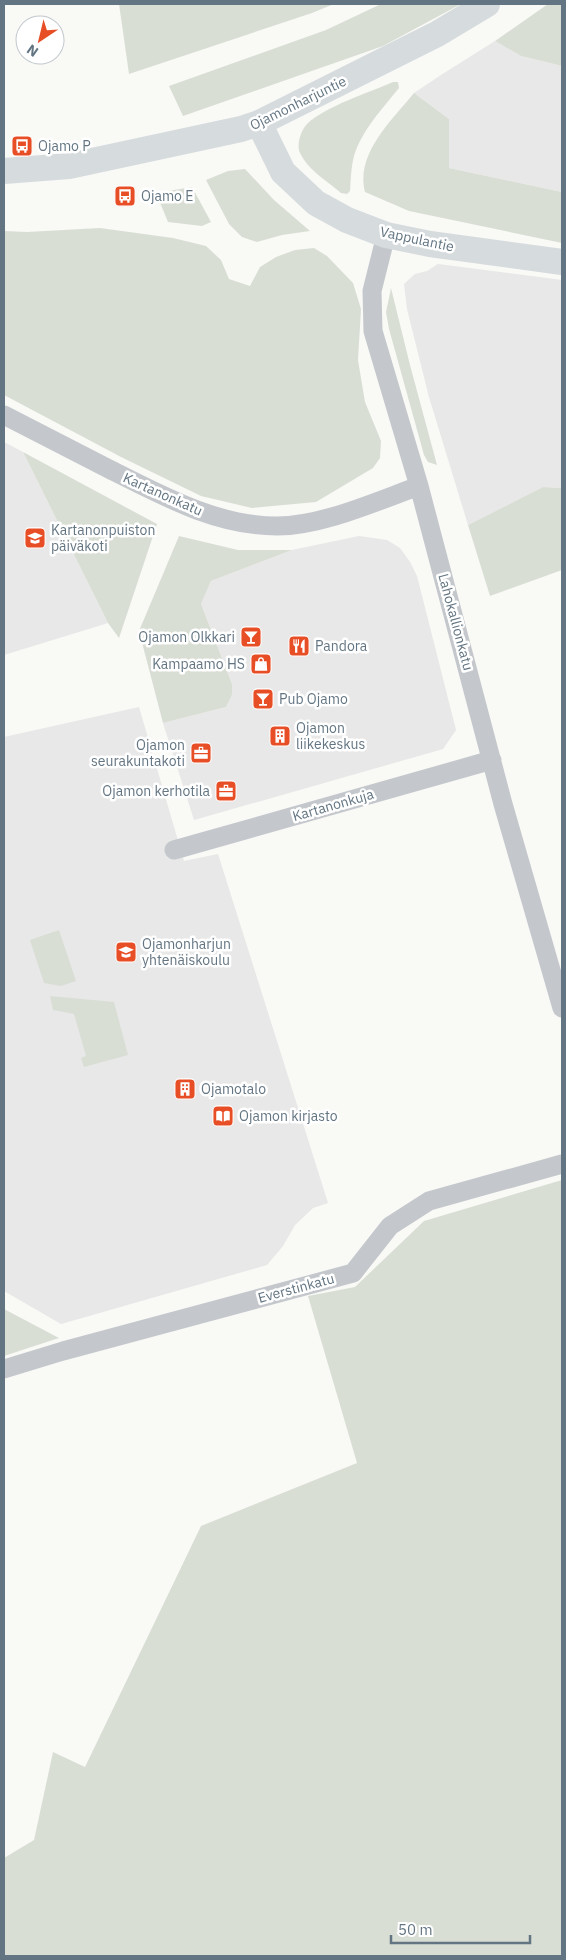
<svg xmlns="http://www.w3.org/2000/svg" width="566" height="1960" font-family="'IBM Plex Sans',sans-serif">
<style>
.built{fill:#e7e8e7}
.green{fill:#d9ded5}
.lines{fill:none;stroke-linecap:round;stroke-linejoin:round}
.street{stroke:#c4c8cc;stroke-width:19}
.secondary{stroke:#d6dbde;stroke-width:26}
.labels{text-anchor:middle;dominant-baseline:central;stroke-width:5;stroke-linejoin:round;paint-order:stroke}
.street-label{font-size:14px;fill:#637582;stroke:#fff}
.poi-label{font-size:14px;fill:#637582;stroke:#fff;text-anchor:start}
</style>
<rect width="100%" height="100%" fill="#f9f9f6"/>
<path class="built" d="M 495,41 L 521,56 L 562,66 L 562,192 L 449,168 L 449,119 L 414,93 L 441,75 Z
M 438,264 L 562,280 L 562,488 L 543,487 L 468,525 L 429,397 L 407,309 L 404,284 L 415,274 L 427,271 Z
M 4,442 L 23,452 L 108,623 L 4,655 Z
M 359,536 L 387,540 L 400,548 L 410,562 L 417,576 L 456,730 L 443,749 L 194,820 L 163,723 L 226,707 L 232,695 L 232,684 L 201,604 L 211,581 L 292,550 Z
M 139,707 L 184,861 L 218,854 L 328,1203 L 313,1208 L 295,1225 L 283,1246 L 267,1265 L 61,1324 L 4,1291 L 4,737 Z"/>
<path class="green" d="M 119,4 L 334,4 L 312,13 L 129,74 Z
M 381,4 L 461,4 L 383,46 L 183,116 L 169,86 L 326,30 Z
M 548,4 L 562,4 L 562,66 L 521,56 L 495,41 Z
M 393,82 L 398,82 L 399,88 C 383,108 362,130 354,156 C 351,167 351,179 350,191 L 347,194 L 341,193 C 327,181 308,170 300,153 C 296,145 301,130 307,124 C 324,107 370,92 393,82 Z
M 414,93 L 449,119 L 449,168 L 562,192 L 562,243 L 409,211 L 365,192 C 355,154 392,120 414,93 Z
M 245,169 L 274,200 L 310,231 L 282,235 L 257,242 L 242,237 L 229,224 L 206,180 L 228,171 Z
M 192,187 L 211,222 L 202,226 L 168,222 L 156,193 Z
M 100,228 L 173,238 L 206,246 L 221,260 L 229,279 L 250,286 L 260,267 L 276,257 L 295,250 L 314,248 L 327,256 L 353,283 L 361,309 L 358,360 L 365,402 L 381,441 L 380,458 L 373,468 L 316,502 L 252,508 L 201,496 L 121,457 L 4,395 L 4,231 L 27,232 Z
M 391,288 L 410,365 L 437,465 L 428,462 L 424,455 L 389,329 L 386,312 Z
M 23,452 L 157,524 L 119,638 L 108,623 Z
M 543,487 L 562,488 L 562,570 L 490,596 L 468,525 Z
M 179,536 L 238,550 L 292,550 L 211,581 L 201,604 L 232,684 L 232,695 L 226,707 L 163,723 L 139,631 Z
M 59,930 L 76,981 L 61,986 L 44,983 L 30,940 Z
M 50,996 L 114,1002 L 128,1055 L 84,1067 L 81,1058 L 86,1056 L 74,1014 L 53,1010 Z
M 562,1180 L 562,1956 L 4,1956 L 4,1858 L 34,1840 L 53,1752 L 85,1767 L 201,1526 L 357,1463 L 308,1296 L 355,1287 L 424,1221 Z
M 4,1309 L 59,1338 L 4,1356 Z"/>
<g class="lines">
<path class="street" d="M 386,235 L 372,291 L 373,331 L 419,486 L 503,804 L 562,1008
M 4,415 C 39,433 74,451 109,469 C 161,495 216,526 277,526 C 322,526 377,501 419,486
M 174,850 L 492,760
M 4,1369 L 63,1351 L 353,1273 L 390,1226 L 429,1201 L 562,1164"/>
<path class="secondary" d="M 259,123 L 283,172 L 316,203 L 347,220 L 386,235 L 430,244 L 562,262
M 4,171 L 69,166 L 241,129 L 259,123 L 437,34 L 487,4"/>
</g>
<defs>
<g id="bus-square" transform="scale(1.125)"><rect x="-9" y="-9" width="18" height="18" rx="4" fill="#e84e26" stroke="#fff"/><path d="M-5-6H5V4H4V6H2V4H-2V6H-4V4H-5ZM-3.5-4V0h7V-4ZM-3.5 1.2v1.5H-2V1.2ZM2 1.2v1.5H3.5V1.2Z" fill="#fff"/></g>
<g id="school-square" transform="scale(1.125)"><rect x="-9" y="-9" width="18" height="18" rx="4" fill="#e84e26" stroke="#fff"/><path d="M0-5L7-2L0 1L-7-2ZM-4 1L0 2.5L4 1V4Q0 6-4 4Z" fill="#fff"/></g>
<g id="bar-square" transform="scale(1.125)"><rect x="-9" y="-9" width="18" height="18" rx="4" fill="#e84e26" stroke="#fff"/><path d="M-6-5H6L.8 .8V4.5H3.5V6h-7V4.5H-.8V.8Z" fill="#fff"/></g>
<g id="restaurant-square" transform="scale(1.125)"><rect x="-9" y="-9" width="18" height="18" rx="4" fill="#e84e26" stroke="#fff"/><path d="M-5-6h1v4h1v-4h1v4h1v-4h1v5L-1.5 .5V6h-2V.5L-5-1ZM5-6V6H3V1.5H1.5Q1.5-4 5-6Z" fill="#fff"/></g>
<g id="shop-square" transform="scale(1.125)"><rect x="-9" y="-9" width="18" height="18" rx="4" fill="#e84e26" stroke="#fff"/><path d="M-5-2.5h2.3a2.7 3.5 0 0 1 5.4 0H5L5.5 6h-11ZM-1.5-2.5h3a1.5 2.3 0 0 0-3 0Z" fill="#fff"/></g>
<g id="building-square" transform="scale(1.125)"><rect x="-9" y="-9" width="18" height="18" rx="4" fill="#e84e26" stroke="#fff"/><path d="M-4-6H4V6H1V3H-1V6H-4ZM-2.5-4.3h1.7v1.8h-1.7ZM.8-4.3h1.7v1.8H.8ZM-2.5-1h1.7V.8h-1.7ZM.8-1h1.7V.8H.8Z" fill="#fff"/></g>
<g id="office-square" transform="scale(1.125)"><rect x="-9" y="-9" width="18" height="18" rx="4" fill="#e84e26" stroke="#fff"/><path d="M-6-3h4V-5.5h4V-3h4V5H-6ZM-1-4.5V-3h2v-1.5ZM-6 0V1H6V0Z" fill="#fff"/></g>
<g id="library-square" transform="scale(1.125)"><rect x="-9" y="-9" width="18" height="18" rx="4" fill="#e84e26" stroke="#fff"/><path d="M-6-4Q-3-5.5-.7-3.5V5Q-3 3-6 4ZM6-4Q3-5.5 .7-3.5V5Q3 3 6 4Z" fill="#fff"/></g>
</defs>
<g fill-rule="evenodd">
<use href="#bus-square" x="22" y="146"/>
<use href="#bus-square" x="125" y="196"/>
<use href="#school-square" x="35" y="538"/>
<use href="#bar-square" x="251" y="637"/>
<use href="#restaurant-square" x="299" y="646"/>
<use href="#shop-square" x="261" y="664"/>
<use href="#bar-square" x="263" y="699"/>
<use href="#building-square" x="280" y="736"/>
<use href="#office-square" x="201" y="753"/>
<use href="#office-square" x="226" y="791"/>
<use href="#school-square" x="126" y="952"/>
<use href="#building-square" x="185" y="1089"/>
<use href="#library-square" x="223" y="1116"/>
</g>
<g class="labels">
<g class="street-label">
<text transform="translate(298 103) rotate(-26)">Ojamonharjuntie</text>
<text transform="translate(417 239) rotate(12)">Vappulantie</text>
<text transform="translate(163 494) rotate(24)">Kartanonkatu</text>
<text transform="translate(456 622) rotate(75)">Lahokallionkatu</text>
<text transform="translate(333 805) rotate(-16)">Kartanonkuja</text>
<text transform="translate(296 1288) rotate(-15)">Everstinkatu</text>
</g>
<g class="poi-label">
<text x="38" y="146">Ojamo P</text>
<text x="141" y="196">Ojamo E</text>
<text x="51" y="530">Kartanonpuiston<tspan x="51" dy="16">päiväkoti</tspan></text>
<text x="235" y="637" text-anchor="end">Ojamon Olkkari</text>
<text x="315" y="646">Pandora</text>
<text x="245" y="664" text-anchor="end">Kampaamo HS</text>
<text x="279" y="699">Pub Ojamo</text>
<text x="296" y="728">Ojamon<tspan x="296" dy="16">liikekeskus</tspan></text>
<text x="185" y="745" text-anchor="end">Ojamon<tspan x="185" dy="16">seurakuntakoti</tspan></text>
<text x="210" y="791" text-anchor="end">Ojamon kerhotila</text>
<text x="142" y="944">Ojamonharjun<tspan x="142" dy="16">yhtenäiskoulu</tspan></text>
<text x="201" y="1089">Ojamotalo</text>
<text x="239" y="1116">Ojamon kirjasto</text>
</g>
</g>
<rect width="566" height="1960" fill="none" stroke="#637582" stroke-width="10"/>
<g transform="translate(40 40) rotate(215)"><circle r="24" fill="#ffffff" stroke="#c1c8cd"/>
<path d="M0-4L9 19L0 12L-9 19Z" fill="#e84e26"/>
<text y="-8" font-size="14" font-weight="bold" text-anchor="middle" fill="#637582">N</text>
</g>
<path d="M391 1935v8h139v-8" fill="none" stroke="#637582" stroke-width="2.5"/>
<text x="398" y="1935" font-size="15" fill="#637582" stroke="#ffffff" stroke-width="4" paint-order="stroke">50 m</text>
</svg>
